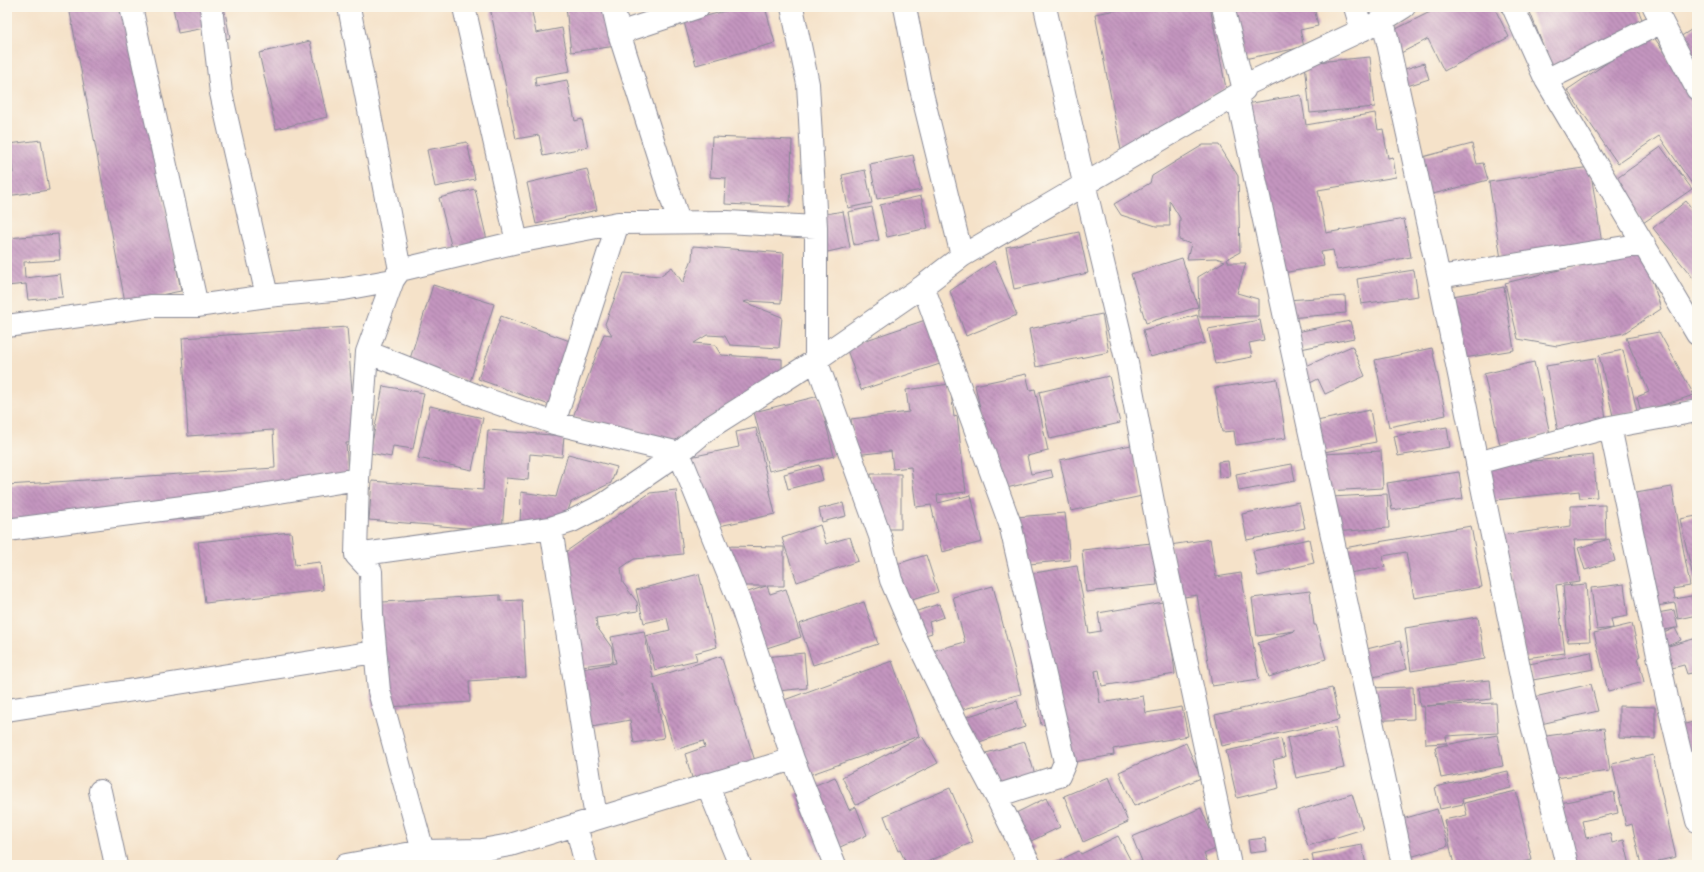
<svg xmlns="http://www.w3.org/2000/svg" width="1704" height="872" font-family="Sriracha,sans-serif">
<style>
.building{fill:url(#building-back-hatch)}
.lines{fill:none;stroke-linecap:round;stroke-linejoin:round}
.street-casing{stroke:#888894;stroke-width:24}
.street{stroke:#fff;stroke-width:22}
</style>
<defs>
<pattern id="building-back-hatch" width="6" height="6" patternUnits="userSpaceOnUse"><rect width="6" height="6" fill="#c495bf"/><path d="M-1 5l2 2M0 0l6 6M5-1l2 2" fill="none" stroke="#9e7a9e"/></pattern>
</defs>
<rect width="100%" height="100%" fill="#fbf7ec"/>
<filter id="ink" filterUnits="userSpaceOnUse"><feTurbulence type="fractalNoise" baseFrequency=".025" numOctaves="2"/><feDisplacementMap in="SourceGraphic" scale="8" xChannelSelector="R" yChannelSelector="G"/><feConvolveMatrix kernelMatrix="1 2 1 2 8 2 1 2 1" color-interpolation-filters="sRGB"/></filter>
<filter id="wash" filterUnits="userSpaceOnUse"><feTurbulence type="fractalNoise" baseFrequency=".012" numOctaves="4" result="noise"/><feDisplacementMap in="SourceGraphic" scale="16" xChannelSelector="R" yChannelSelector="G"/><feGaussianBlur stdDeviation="0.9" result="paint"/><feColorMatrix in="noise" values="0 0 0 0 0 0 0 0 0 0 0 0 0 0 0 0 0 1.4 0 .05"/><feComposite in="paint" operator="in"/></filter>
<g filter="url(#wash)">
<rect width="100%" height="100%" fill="#f5e2c9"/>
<g id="blocks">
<path class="building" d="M 69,7 L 124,7 L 160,179 L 181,291 L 125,302 Z
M 173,7 L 224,7 L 230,38 L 208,42 L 205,28 L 178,33 Z
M 490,7 L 531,7 L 536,33 L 562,28 L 570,71 L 535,77 L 536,86 L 567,80 L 575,121 L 582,119 L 588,147 L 543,156 L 539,135 L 516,139 Z
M 566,7 L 608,7 L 617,46 L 571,52 Z
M 740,7 L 765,7 L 775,43 L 696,65 L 684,22 Z
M 1133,7 L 1210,7 L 1226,88 L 1121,150 L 1095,14 Z
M 1233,7 L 1314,7 L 1318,26 L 1300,30 L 1304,47 L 1244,59 Z
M 1440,7 L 1494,7 L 1509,37 L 1444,71 L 1428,39 L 1397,55 L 1386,34 Z
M 1528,7 L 1637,7 L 1646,29 L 1551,66 Z
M 1697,26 L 1697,61 L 1680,37 Z
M 1651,33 L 1697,99 L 1697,187 L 1695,188 L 1659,136 L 1618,164 L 1567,90 Z
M 310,41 L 327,117 L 276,129 L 259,53 Z
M 1370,57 L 1375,107 L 1310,113 L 1305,63 Z
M 1424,63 L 1429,79 L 1404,87 L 1399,71 Z
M 1301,95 L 1306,125 L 1375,113 L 1378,130 L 1383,129 L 1388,158 L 1393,157 L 1396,177 L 1318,190 L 1326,233 L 1404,219 L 1411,257 L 1337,270 L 1333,250 L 1321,252 L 1324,266 L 1276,274 L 1246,104 Z
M 712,137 L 792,140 L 790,207 L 725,204 L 726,178 L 710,177 Z
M 41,140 L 49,190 L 7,196 L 7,174 L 13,173 L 9,144 Z
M 467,142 L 475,179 L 435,187 L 427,150 Z
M 1472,144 L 1477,164 L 1483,163 L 1488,180 L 1425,196 L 1415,159 Z
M 1203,145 L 1219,145 L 1238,176 L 1240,252 L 1227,259 L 1229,263 L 1246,263 L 1237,293 L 1258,299 L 1258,316 L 1199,317 L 1198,277 L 1225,261 L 1216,258 L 1187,259 L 1191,244 L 1179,240 L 1180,218 L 1169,200 L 1170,226 L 1156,226 L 1121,215 L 1114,204 L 1150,183 L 1152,176 Z
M 1661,147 L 1692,189 L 1643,223 L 1613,181 Z
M 913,155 L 921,190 L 877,199 L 870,164 Z
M 1590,167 L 1602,244 L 1501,259 L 1489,182 Z
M 587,169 L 597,210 L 536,224 L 527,183 Z
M 865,170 L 872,203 L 848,208 L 842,175 Z
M 475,189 L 487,240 L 452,249 L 439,198 Z
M 921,196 L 928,228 L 887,237 L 880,205 Z
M 1686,201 L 1697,215 L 1697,283 L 1653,228 Z
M 872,207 L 879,240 L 854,245 L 848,212 Z
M 843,211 L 850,247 L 823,253 L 821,215 Z
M 1079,232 L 1088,273 L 1014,289 L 1006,247 Z
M 58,234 L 60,260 L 24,262 L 25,278 L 60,274 L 63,297 L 28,300 L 26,284 L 7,286 L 7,238 Z
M 693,246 L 784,253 L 781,303 L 747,301 L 744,302 L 782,317 L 779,348 L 730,345 L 725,336 L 707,335 L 694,343 L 715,345 L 721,355 L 782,359 L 782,371 L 668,445 L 630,430 L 573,417 L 604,334 L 612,335 L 605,324 L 624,273 L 660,276 L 672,267 L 683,283 L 692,259 Z
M 1643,250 L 1661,309 L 1624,333 L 1557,346 L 1518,339 L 1505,283 Z
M 1182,258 L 1198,307 L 1146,323 L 1131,274 Z
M 994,261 L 1017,315 L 966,336 L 950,291 Z
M 1414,270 L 1418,296 L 1361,304 L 1357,279 Z
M 433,285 L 494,304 L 470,382 L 409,362 Z
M 1504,287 L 1514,350 L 1458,359 L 1447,297 Z
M 1345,296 L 1346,313 L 1289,318 L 1287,300 Z
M 1102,314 L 1109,352 L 1036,367 L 1029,329 Z
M 940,315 L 955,359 L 861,390 L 846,347 Z
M 1197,315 L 1205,343 L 1150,357 L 1143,330 Z
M 501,316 L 578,344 L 555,407 L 478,379 Z
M 1260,320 L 1264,340 L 1249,343 L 1252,357 L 1215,364 L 1208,329 Z
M 1350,321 L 1354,338 L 1296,350 L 1292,333 Z
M 347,327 L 356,442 L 346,443 L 348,473 L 202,502 L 204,518 L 7,530 L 7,485 L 275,468 L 273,430 L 188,436 L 182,338 Z
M 1659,332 L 1694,395 L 1641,412 L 1637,397 L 1649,392 L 1626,338 Z
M 1352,346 L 1365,376 L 1325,394 L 1318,379 L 1306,385 L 1299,369 Z
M 1432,348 L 1446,415 L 1389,427 L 1375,360 Z
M 1623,350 L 1637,411 L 1613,416 L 1599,355 Z
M 1595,358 L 1607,423 L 1558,432 L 1546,366 Z
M 1534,362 L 1550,434 L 1500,445 L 1484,374 Z
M 1026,374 L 1030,390 L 1035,389 L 1048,451 L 1027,456 L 1031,474 L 1051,470 L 1053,477 L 998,490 L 975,385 Z
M 1109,376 L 1120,423 L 1050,439 L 1039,392 Z
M 1277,379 L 1286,438 L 1236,445 L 1234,431 L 1222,432 L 1215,388 Z
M 950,384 L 954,417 L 957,416 L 966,492 L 937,495 L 938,503 L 971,495 L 982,542 L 942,552 L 931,505 L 916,507 L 911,467 L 893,469 L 891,451 L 855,455 L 851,419 L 909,412 L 906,390 Z
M 383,386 L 424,393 L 413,449 L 393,446 L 391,457 L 370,453 Z
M 819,396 L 834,456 L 769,471 L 754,412 Z
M 430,406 L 483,418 L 472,470 L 418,458 Z
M 1370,410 L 1376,442 L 1319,453 L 1312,422 Z
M 1447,427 L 1450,447 L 1398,456 L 1394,436 Z
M 756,428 L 775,514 L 705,529 L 690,457 L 739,447 L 736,432 Z
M 488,430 L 564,436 L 562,457 L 530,454 L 528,480 L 506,478 L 502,531 L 369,520 L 372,481 L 483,490 Z
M 1131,445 L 1142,496 L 1071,511 L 1060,460 Z
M 1381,451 L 1383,488 L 1325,491 L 1323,454 Z
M 568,454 L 617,467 L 611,483 L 571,502 L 565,520 L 520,528 L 521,492 L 556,497 Z
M 1593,455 L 1597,497 L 1580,498 L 1579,491 L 1487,501 L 1483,466 Z
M 1228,461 L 1230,476 L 1219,477 L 1218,462 Z
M 1292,464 L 1295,481 L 1239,491 L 1236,474 Z
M 819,465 L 823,480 L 788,489 L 784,474 Z
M 1459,472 L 1463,499 L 1392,510 L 1387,483 Z
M 871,474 L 901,474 L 901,529 L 870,529 Z
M 1672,487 L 1690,586 L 1673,589 L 1675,599 L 1696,595 L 1697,598 L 1697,615 L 1678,619 L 1675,603 L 1644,608 L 1624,495 Z
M 676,490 L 683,554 L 634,559 L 621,568 L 623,583 L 637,602 L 638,611 L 623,613 L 619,615 L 596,618 L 597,627 L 612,648 L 613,662 L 566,668 L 554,560 L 650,493 Z
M 1387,494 L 1389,528 L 1333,532 L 1331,497 Z
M 1299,502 L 1305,528 L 1247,540 L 1242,514 Z
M 843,503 L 846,516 L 822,522 L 819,509 Z
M 1605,505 L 1606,539 L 1574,540 L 1580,582 L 1556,585 L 1565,653 L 1525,658 L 1502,535 L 1571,526 L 1571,506 Z
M 1065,513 L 1070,560 L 1009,566 L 1004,518 Z
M 1697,516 L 1697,585 L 1695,586 L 1680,519 Z
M 820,525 L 826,544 L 850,537 L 858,561 L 797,582 L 782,538 Z
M 1471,526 L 1482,587 L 1414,598 L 1406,552 L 1383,556 L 1385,567 L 1343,574 L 1338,549 Z
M 291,532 L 295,565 L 320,562 L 323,590 L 205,603 L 198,542 Z
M 1210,539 L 1216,577 L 1241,573 L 1259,679 L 1212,686 L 1197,595 L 1178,598 L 1170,545 Z
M 1309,539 L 1314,563 L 1258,576 L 1253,551 Z
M 1609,539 L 1615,561 L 1585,570 L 1578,548 Z
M 1152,543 L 1157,585 L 1086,592 L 1082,550 Z
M 722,546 L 784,547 L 784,586 L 767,586 L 770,594 L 786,589 L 801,637 L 748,654 L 730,598 L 766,586 L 722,586 Z
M 926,555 L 938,592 L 899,604 L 887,567 Z
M 1077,566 L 1089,633 L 1101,631 L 1098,613 L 1163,602 L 1173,656 L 1175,674 L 1102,686 L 1099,670 L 1095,671 L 1100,703 L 1143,696 L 1146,713 L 1182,707 L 1188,736 L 1113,749 L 1114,755 L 1057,765 L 1065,721 L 1041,725 L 1016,576 Z
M 699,574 L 717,647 L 695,653 L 697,660 L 655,670 L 646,636 L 670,630 L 667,618 L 644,623 L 636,590 Z
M 1586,584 L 1590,641 L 1568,642 L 1563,586 Z
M 1624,584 L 1628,616 L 1611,619 L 1613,628 L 1597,630 L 1591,588 Z
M 993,586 L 1021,694 L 941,715 L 925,653 L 965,642 L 953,597 Z
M 1310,591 L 1314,625 L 1316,625 L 1326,659 L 1269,677 L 1258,643 L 1295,631 L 1257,636 L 1252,598 Z
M 500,595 L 500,601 L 522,600 L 526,677 L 469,681 L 470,702 L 372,708 L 366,603 Z
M 864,602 L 878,644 L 813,665 L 799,624 Z
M 939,604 L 944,617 L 929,622 L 932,633 L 915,638 L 908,614 Z
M 1674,610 L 1678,628 L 1675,628 L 1681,640 L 1665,647 L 1697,638 L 1697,672 L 1687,674 L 1684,665 L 1668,669 L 1657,636 L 1675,628 L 1655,632 L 1652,614 Z
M 1478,617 L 1485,659 L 1411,671 L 1405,628 Z
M 1632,624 L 1640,656 L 1638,657 L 1644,682 L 1608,691 L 1594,633 Z
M 644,631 L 653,678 L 721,656 L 755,761 L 693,781 L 685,754 L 705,747 L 703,741 L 675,750 L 654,685 L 664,738 L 634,743 L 630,720 L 581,729 L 570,671 L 616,663 L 611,637 Z
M 1400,641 L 1407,669 L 1357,681 L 1350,653 Z
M 1591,652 L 1594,669 L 1533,680 L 1529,664 Z
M 804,653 L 807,688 L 759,693 L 756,658 Z
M 892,661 L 919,736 L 792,781 L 765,707 Z
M 1490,680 L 1492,699 L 1426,706 L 1496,703 L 1498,733 L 1446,736 L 1447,743 L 1426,744 L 1424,706 L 1420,707 L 1418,687 Z
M 1591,684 L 1598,711 L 1532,726 L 1526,699 Z
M 1413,687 L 1414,719 L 1363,721 L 1362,688 Z
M 1332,688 L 1339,720 L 1222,746 L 1215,715 Z
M 1017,701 L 1025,727 L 964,747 L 956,720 Z
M 1619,706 L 1655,707 L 1655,739 L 1619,738 Z
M 1697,721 L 1697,815 L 1670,728 Z
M 1335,728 L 1344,768 L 1296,778 L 1287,738 Z
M 1604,728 L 1610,771 L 1538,780 L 1532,738 Z
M 1497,735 L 1503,766 L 1441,778 L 1435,747 Z
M 922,736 L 938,763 L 856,805 L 842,777 Z
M 1281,739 L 1285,757 L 1273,760 L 1279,788 L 1237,798 L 1226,751 Z
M 1025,742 L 1037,781 L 991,795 L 979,755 Z
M 1186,743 L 1201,778 L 1134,806 L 1119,772 Z
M 1653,755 L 1676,857 L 1658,861 L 1658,865 L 1641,865 L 1632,824 L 1626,826 L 1612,764 Z
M 1508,771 L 1511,788 L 1462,799 L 1463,804 L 1440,809 L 1435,787 Z
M 835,777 L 849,810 L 856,807 L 867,835 L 820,856 L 794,794 Z
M 1109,777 L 1128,822 L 1083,842 L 1064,796 Z
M 950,788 L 973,842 L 920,865 L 907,865 L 900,850 L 898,851 L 884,816 Z
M 1516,791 L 1532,860 L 1512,865 L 1454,865 L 1444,820 L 1467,815 L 1464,803 Z
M 1614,792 L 1618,813 L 1582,821 L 1586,838 L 1610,833 L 1612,843 L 1624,840 L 1630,865 L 1559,865 L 1546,806 Z
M 1352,794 L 1363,829 L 1308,846 L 1297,811 Z
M 1046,798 L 1060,827 L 1029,842 L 1035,847 L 1025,860 L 1008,817 Z
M 1201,808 L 1218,848 L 1204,854 L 1209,865 L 1134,865 L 1142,861 L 1132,837 Z
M 1437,809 L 1448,846 L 1396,861 L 1385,824 Z
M 1118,836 L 1133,865 L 1050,865 L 1079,851 L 1081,854 Z
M 1265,838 L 1267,851 L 1250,853 L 1248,840 Z
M 1362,845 L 1366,865 L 1314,865 L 1312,854 Z
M 1308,860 L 1309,865 L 1282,865 L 1282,864 Z"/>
</g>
</g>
<g filter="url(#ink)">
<use href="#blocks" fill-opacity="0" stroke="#888894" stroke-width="1"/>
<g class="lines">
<g class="street-casing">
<path id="street" d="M 131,7 L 197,306
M 211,7 L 221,93 L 267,296
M 349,7 L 400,270
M 464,7 L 517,242
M 613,7 L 619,33 L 679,222
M 792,7 L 808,84 L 816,227 L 816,360 L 880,536 L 891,580 L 916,639 L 958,725 L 996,796 L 1030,865
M 905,7 L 921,89 L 962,256
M 1045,7 L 1084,183 L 1127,363 L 1156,518 L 1230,865
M 1223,7 L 1243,86
M 1355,7 L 1362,30
M 1513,7 L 1546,80 L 1697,334
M 1654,7 L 1697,89
M 1383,20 L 1439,277 L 1526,701 L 1567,865
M 619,33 L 698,7
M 1546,80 L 1662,22
M 1237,95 L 1403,865
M 1439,277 L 1644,244
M 393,280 L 367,352 L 358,479 L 356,555 L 551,528 L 572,521 L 603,505 L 679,453 L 709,428 L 816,360 L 923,286 L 962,256 L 1237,95 L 1244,90 L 1243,86 L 1383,20 L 1404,7
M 923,286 L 1010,524 L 1065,762 L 1059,776 L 996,796
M 7,326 L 152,306 L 197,306 L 267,296 L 344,289 L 393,280 L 400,270 L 517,242 L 618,223 L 727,222 L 816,227
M 367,352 L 485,399 L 554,423 L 679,453 L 742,608 L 793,759 L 835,865
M 554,423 L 618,223
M 1610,427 L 1667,698 L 1697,821
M 1477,463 L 1610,427 L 1697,411
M 551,528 L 596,818
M 7,530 L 206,504 L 358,479
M 356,555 L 371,571 L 372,615 L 379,691 L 423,851
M 7,710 L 375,652
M 707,784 L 740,865
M 100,791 L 116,865
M 576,825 L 586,865
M 346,865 L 423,851 L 482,850 L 510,845 L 793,759"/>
</g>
<use href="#street" class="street"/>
</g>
</g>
<rect width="1704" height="872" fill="none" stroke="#fbf7ec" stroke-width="24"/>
</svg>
